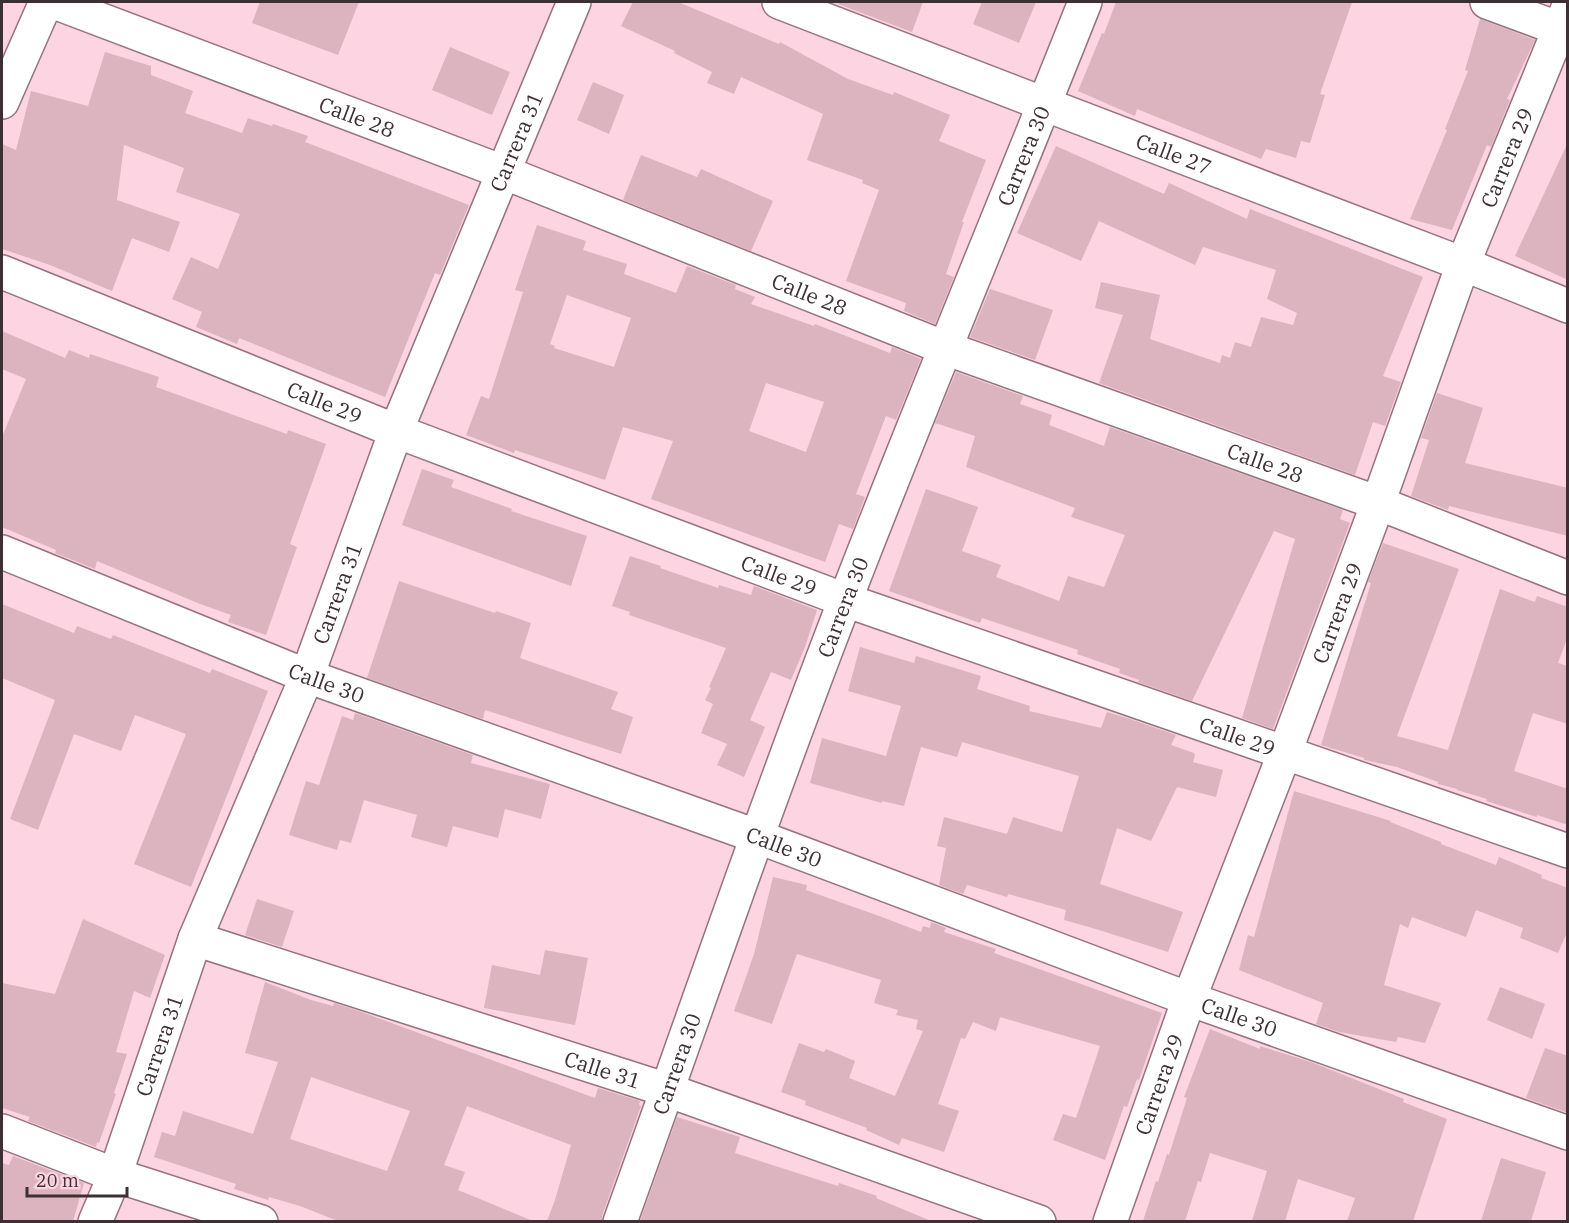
<svg xmlns="http://www.w3.org/2000/svg" width="1569" height="1223" font-family="'IBM Plex Serif',serif">
<style>
.building{fill:#dbb4c0;fill-rule:evenodd}
.lines{fill:none;stroke-linecap:round;stroke-linejoin:round}
.street-casing{stroke:#96727e;stroke-width:36}
.street{stroke:#fff;stroke-width:33}
.labels{text-anchor:middle;dominant-baseline:central;stroke-width:4.5;stroke-linejoin:round;paint-order:stroke}
.street-label{font-size:21px;fill:#3e2f34;stroke:#fdd4e1}
</style>
<rect width="100%" height="100%" fill="#fdd4e1"/>
<path class="building" d="M 260,2 L 359,2 L 338,55 L 252,23 Z
M 633,2 L 678,2 L 779,44 L 780,42 L 848,79 L 893,95 L 894,92 L 950,115 L 939,141 L 986,160 L 962,222 L 964,222 L 946,274 L 954,277 L 935,324 L 904,311 L 906,303 L 846,281 L 879,190 L 862,183 L 863,180 L 807,160 L 823,114 L 741,77 L 734,94 L 707,83 L 712,72 L 674,53 L 675,51 L 621,26 Z
M 838,2 L 923,2 L 912,32 L 838,4 Z
M 982,2 L 1036,2 L 1019,43 L 973,24 Z
M 1116,2 L 1352,2 L 1320,94 L 1325,95 L 1310,143 L 1301,141 L 1296,158 L 1266,149 L 1261,159 L 1137,109 L 1135,116 L 1078,91 L 1102,33 L 1104,34 Z
M 1480,19 L 1535,40 L 1507,99 L 1510,100 L 1491,147 L 1487,145 L 1452,230 L 1410,219 L 1447,130 L 1445,129 L 1468,71 L 1465,70 Z
M 450,47 L 510,72 L 492,115 L 432,90 Z
M 105,52 L 151,66 L 151,75 L 193,91 L 185,113 L 242,133 L 248,118 L 272,126 L 273,124 L 308,136 L 305,142 L 469,205 L 440,275 L 435,273 L 385,397 L 239,338 L 237,344 L 196,327 L 202,312 L 172,299 L 191,257 L 218,269 L 240,214 L 176,192 L 184,168 L 124,145 L 117,200 L 180,222 L 169,252 L 132,238 L 112,291 L 50,265 L 2,249 L 2,144 L 16,150 L 31,91 L 88,106 Z
M 593,82 L 624,95 L 609,134 L 577,120 Z
M 1568,142 L 1568,280 L 1515,256 Z
M 1056,146 L 1164,194 L 1169,183 L 1247,219 L 1250,209 L 1423,277 L 1383,376 L 1401,382 L 1385,426 L 1373,422 L 1355,475 L 1099,383 L 1123,315 L 1095,308 L 1101,282 L 1160,295 L 1150,339 L 1220,363 L 1222,355 L 1230,358 L 1235,342 L 1251,347 L 1261,317 L 1293,325 L 1297,313 L 1267,299 L 1276,270 L 1203,247 L 1195,265 L 1099,221 L 1081,261 L 1017,233 Z
M 641,155 L 697,177 L 701,169 L 773,201 L 751,251 L 623,200 Z
M 537,225 L 586,241 L 583,250 L 627,264 L 624,274 L 676,293 L 687,266 L 736,285 L 735,289 L 755,297 L 751,304 L 814,326 L 815,324 L 890,353 L 892,347 L 921,359 L 896,420 L 886,416 L 856,494 L 865,497 L 853,529 L 839,524 L 825,562 L 651,499 L 673,441 L 623,427 L 605,480 L 515,450 L 514,453 L 466,435 L 481,396 L 489,399 L 523,292 L 515,290 ZM 567,295 L 631,318 L 614,367 L 554,348 L 555,346 L 550,344 ZM 766,383 L 824,402 L 806,452 L 749,431 Z
M 990,289 L 1053,310 L 1035,360 L 970,337 Z
M 2,331 L 65,358 L 69,350 L 89,358 L 90,354 L 159,377 L 156,387 L 287,434 L 288,430 L 326,444 L 290,544 L 297,547 L 266,635 L 228,622 L 231,615 L 200,604 L 97,561 L 95,569 L 55,553 L 56,550 L 2,527 L 2,437 L 26,379 L 2,369 Z
M 956,372 L 1023,396 L 1020,404 L 1052,415 L 1049,425 L 1104,446 L 1110,427 L 1343,510 L 1340,519 L 1350,523 L 1273,729 L 1242,718 L 1295,539 L 1274,531 L 1192,701 L 1138,682 L 1139,680 L 1119,673 L 1120,669 L 1077,654 L 1078,650 L 982,618 L 980,623 L 889,591 L 926,489 L 978,507 L 962,551 L 1001,565 L 996,577 L 1059,601 L 1068,576 L 1104,587 L 1125,535 L 1071,517 L 1075,508 L 966,467 L 975,436 L 935,423 Z
M 1437,393 L 1483,408 L 1465,463 L 1568,488 L 1568,536 L 1449,506 L 1448,510 L 1411,496 L 1429,440 L 1421,438 Z
M 422,469 L 454,480 L 451,487 L 512,509 L 511,511 L 587,536 L 571,586 L 402,525 Z
M 1383,543 L 1459,569 L 1397,736 L 1448,750 L 1500,589 L 1535,602 L 1537,596 L 1568,607 L 1568,636 L 1558,663 L 1568,666 L 1568,724 L 1533,713 L 1514,771 L 1568,789 L 1568,825 L 1537,815 L 1537,817 L 1486,801 L 1487,799 L 1457,790 L 1457,789 L 1438,784 L 1438,782 L 1397,767 L 1364,760 L 1364,758 L 1321,745 L 1371,583 L 1368,582 Z
M 630,556 L 661,566 L 660,568 L 718,588 L 719,585 L 751,595 L 754,586 L 817,610 L 805,647 L 791,680 L 771,672 L 750,720 L 765,727 L 744,777 L 717,765 L 727,744 L 701,733 L 713,704 L 705,700 L 711,688 L 709,687 L 726,648 L 629,615 L 630,612 L 612,606 Z
M 399,581 L 495,613 L 496,611 L 531,623 L 520,658 L 618,692 L 611,709 L 633,717 L 621,754 L 485,710 L 483,719 L 367,678 Z
M 2,604 L 74,633 L 77,626 L 111,639 L 113,635 L 210,673 L 212,669 L 268,691 L 191,887 L 134,864 L 186,734 L 135,715 L 121,751 L 74,734 L 38,830 L 10,819 L 55,700 L 2,678 Z
M 860,647 L 914,663 L 916,656 L 981,676 L 977,689 L 1030,706 L 1029,711 L 1101,728 L 1107,712 L 1127,718 L 1176,735 L 1171,745 L 1194,753 L 1195,755 L 1193,762 L 1223,770 L 1216,797 L 1177,787 L 1151,841 L 1117,828 L 1100,884 L 1183,912 L 1168,952 L 1096,929 L 1064,920 L 1066,910 L 1008,894 L 1007,897 L 967,885 L 963,894 L 939,885 L 946,848 L 937,846 L 944,817 L 1007,834 L 1013,817 L 1062,832 L 1079,776 L 962,742 L 957,757 L 921,747 L 904,806 L 882,801 L 882,803 L 810,783 L 822,738 L 886,756 L 901,706 L 848,691 Z
M 355,713 L 473,755 L 471,763 L 550,784 L 541,819 L 505,809 L 498,838 L 453,826 L 447,847 L 411,837 L 417,815 L 364,800 L 351,843 L 340,840 L 337,850 L 289,835 L 306,781 L 319,785 L 342,716 L 353,720 Z
M 1294,791 L 1391,821 L 1390,822 L 1441,842 L 1441,844 L 1496,865 L 1499,857 L 1542,875 L 1541,878 L 1568,888 L 1568,930 L 1558,953 L 1520,938 L 1523,928 L 1476,910 L 1466,937 L 1412,917 L 1408,928 L 1400,924 L 1384,985 L 1441,1003 L 1425,1043 L 1398,1037 L 1396,1042 L 1339,1032 L 1316,1024 L 1323,1003 L 1239,970 L 1248,935 L 1254,937 Z
M 773,877 L 807,885 L 806,890 L 882,917 L 921,932 L 923,926 L 930,928 L 931,922 L 946,928 L 944,932 L 996,949 L 994,953 L 1162,1013 L 1139,1080 L 1137,1079 L 1127,1107 L 1124,1106 L 1105,1160 L 1053,1140 L 1063,1114 L 1076,1118 L 1100,1046 L 1000,1017 L 996,1031 L 973,1022 L 965,1039 L 961,1038 L 938,1104 L 959,1111 L 944,1152 L 902,1138 L 899,1145 L 866,1130 L 867,1128 L 805,1105 L 806,1101 L 781,1092 L 799,1043 L 824,1052 L 826,1049 L 855,1061 L 849,1078 L 895,1096 L 923,1031 L 916,1029 L 918,1020 L 896,1015 L 898,1010 L 874,1003 L 881,980 L 797,954 L 772,1024 L 734,1011 L 754,954 Z
M 257,899 L 294,911 L 282,947 L 245,935 Z
M 83,919 L 165,955 L 150,998 L 134,991 L 116,1052 L 127,1054 L 114,1093 L 116,1094 L 99,1143 L 97,1142 L 96,1147 L 28,1121 L 30,1117 L 2,1108 L 2,983 L 55,994 Z
M 545,950 L 588,958 L 575,1025 L 484,1008 L 492,965 L 540,975 Z
M 265,982 L 311,1000 L 333,1006 L 334,1003 L 359,1011 L 595,1098 L 598,1088 L 640,1101 L 639,1105 L 641,1106 L 602,1216 L 602,1221 L 547,1221 L 555,1200 L 571,1145 L 467,1106 L 444,1165 L 465,1172 L 458,1190 L 533,1221 L 338,1221 L 300,1206 L 269,1197 L 268,1200 L 234,1189 L 236,1184 L 154,1157 L 162,1132 L 175,1136 L 183,1111 L 253,1134 L 278,1062 L 245,1053 ZM 311,1077 L 410,1111 L 387,1171 L 290,1139 Z
M 1500,987 L 1545,1004 L 1532,1039 L 1487,1020 Z
M 1210,1029 L 1260,1049 L 1260,1046 L 1311,1062 L 1404,1099 L 1403,1102 L 1447,1119 L 1413,1221 L 1347,1221 L 1355,1198 L 1298,1179 L 1285,1221 L 1252,1221 L 1267,1171 L 1210,1153 L 1201,1182 L 1198,1181 L 1185,1221 L 1143,1221 L 1156,1181 L 1158,1182 L 1167,1154 L 1169,1155 L 1187,1098 L 1184,1097 Z
M 1545,1048 L 1568,1056 L 1568,1113 L 1526,1098 Z
M 677,1117 L 740,1137 L 735,1153 L 838,1186 L 839,1183 L 877,1196 L 876,1198 L 931,1221 L 640,1221 Z
M 13,1156 L 84,1183 L 73,1221 L 2,1221 L 2,1163 L 9,1165 Z
M 1501,1158 L 1546,1172 L 1531,1221 L 1481,1221 Z"/>
<g class="lines">
<g class="street-casing">
<g id="street">
<path id="s1" d="M 54,2 L 503,172 L 945,348 L 1378,503 L 1568,578"/>
<path id="s2" d="M 779,2 L 1044,104 L 1463,264 L 1568,306"/>
<path d="M 1487,2 L 1568,32"/>
<path d="M 2,102 L 46,2"/>
<path id="s3" d="M 2,272 L 396,431 L 845,600 L 1568,851"/>
<path id="s4" d="M 2,552 L 307,676 L 756,836 L 1189,999 L 1568,1133"/>
<path id="s5" d="M 195,939 L 667,1090 L 1039,1222"/>
<path d="M 2,1131 L 115,1175 L 261,1222"/>
<path id="s6" d="M 95,1222 L 115,1175 L 195,939 L 307,676 L 396,431 L 574,2"/>
<path id="s7" d="M 620,1222 C 695,1014 766,804 846,598 C 923,399 1006,201 1085,2"/>
<path id="s8" d="M 1110,1222 L 1189,999 L 1285,752 L 1378,503 L 1463,264 L 1568,8"/>
</g>
</g>
<use href="#street" class="street"/>
</g>
<g class="labels">
<g class="street-label">
<text stroke="none"><textPath href="#s1" startOffset="324">Calle 28</textPath></text>
<text stroke="none"><textPath href="#s6" startOffset="1160">Carrera 31</textPath></text>
<text stroke="none"><textPath href="#s2" startOffset="423">Calle 27</textPath></text>
<text stroke="none"><textPath href="#s7" startOffset="1140">Carrera 30</textPath></text>
<text stroke="none"><textPath href="#s8" startOffset="1136">Carrera 29</textPath></text>
<text stroke="none"><textPath href="#s1" startOffset="810">Calle 28</textPath></text>
<text stroke="none"><textPath href="#s3" startOffset="348">Calle 29</textPath></text>
<text stroke="none"><textPath href="#s1" startOffset="1296">Calle 28</textPath></text>
<text stroke="none"><textPath href="#s3" startOffset="834">Calle 29</textPath></text>
<text stroke="none"><textPath href="#s6" startOffset="674">Carrera 31</textPath></text>
<text stroke="none"><textPath href="#s7" startOffset="654">Carrera 30</textPath></text>
<text stroke="none"><textPath href="#s8" startOffset="650">Carrera 29</textPath></text>
<text stroke="none"><textPath href="#s4" startOffset="350">Calle 30</textPath></text>
<text stroke="none"><textPath href="#s3" startOffset="1320">Calle 29</textPath></text>
<text stroke="none"><textPath href="#s4" startOffset="836">Calle 30</textPath></text>
<text stroke="none"><textPath href="#s4" startOffset="1322">Calle 30</textPath></text>
<text stroke="none"><textPath href="#s6" startOffset="188">Carrera 31</textPath></text>
<text stroke="none"><textPath href="#s7" startOffset="168">Carrera 30</textPath></text>
<text stroke="none"><textPath href="#s5" startOffset="428">Calle 31</textPath></text>
<text stroke="none"><textPath href="#s8" startOffset="146">Carrera 29</textPath></text>
</g>
</g>
<rect width="1569" height="1223" fill="none" stroke="#3e2f34" stroke-width="6"/>
<path d="M27 1187v9h100v-9" fill="none" stroke="#3e2f34" stroke-width="3"/>
<text x="36" y="1187" font-size="18" fill="#3e2f34" stroke="#fdd4e1" stroke-width="4.5" paint-order="stroke">20 m</text>
</svg>
